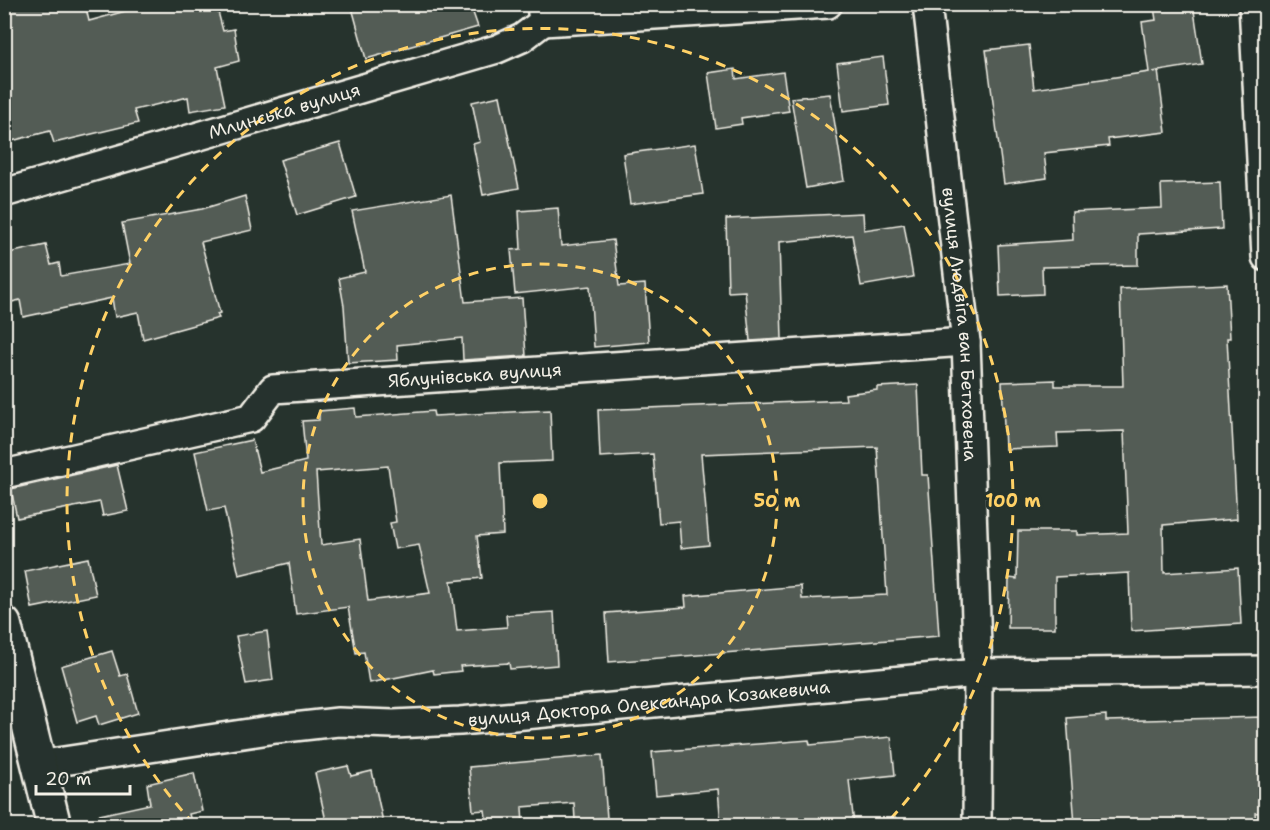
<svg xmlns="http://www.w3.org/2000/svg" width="1270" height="830" font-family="'Shantell Sans',sans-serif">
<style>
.building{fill:#525c55;stroke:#f4f1e8;stroke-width:1.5;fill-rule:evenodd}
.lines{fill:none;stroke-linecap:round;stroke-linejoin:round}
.street-casing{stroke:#f4f1e8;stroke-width:32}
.secondary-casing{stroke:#f4f1e8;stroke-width:38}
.street{stroke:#26332d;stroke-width:27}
.secondary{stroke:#26332d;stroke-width:33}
.ring{fill:none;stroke:#ffd166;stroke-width:3;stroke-dasharray:10 8}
.labels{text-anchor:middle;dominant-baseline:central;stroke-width:6;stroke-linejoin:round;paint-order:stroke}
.street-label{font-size:18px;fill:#f4f1e8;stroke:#26332d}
.centre{fill:#ffd166;stroke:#26332d;stroke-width:3}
.ring-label{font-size:18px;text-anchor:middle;font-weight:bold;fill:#ffd166;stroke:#26332d;stroke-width:6;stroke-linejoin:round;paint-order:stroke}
</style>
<rect width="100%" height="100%" fill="#26332d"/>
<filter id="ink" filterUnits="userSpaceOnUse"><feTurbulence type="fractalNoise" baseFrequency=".0167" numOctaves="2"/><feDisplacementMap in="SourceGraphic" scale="12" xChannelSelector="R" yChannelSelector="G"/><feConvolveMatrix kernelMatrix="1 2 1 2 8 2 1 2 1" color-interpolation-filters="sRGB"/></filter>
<g filter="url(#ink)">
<path class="building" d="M 4,4 L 85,4 L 89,21 L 151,4 L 216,4 L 223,31 L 234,29 L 239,61 L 217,67 L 225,105 L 190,111 L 188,97 L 134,110 L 138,123 L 54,143 L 50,131 L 4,143 Z
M 351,4 L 470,4 L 478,27 L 366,59 Z
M 1167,4 L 1193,4 L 1202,64 L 1153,72 L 1158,71 L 1166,132 L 1108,139 L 1109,146 L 1044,153 L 1047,178 L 1004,184 L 986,50 L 1029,45 L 1034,89 L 1149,72 L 1142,22 L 1156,20 L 1154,7 Z
M 883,57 L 889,105 L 843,111 L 837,63 Z
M 735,69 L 736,79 L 783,72 L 789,111 L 741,118 L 742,124 L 716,128 L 708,73 Z
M 830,94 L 844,181 L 806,188 L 791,98 Z
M 500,96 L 519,188 L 483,195 L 473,144 L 480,142 L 472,102 Z
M 340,143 L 356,197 L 297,215 L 280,160 Z
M 695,144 L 703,194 L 630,204 L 623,154 Z
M 1220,182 L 1222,229 L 1138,234 L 1138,265 L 1042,267 L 1043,294 L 1000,296 L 998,245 L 1073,240 L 1072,212 L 1162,208 L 1161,184 Z
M 451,195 L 465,302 L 522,298 L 526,356 L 463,360 L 462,338 L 397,345 L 398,360 L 348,363 L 344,306 L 339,278 L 365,272 L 352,211 Z
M 245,196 L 252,230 L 201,242 L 220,313 L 217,314 L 219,318 L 143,339 L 138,312 L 115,317 L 112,298 L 23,317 L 20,300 L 4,304 L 4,254 L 46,245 L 51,265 L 59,263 L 61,276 L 130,264 L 122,223 L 202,209 Z
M 558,208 L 561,246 L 613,240 L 619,286 L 645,284 L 649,342 L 594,347 L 590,286 L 515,294 L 511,250 L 521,249 L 519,211 Z
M 863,213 L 864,230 L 904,224 L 913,277 L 861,286 L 852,235 L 779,242 L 782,339 L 750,341 L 745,291 L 728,292 L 726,219 Z
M 1227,284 L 1230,338 L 1227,338 L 1237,519 L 1163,525 L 1164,573 L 1238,568 L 1241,624 L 1131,631 L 1129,573 L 1055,577 L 1055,628 L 1008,628 L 1009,578 L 1017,579 L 1018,531 L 1077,531 L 1077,535 L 1128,533 L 1124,431 L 1057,433 L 1058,447 L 1005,449 L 1002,382 L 1055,380 L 1055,386 L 1123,386 L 1120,289 Z
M 918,385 L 922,475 L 928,475 L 939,636 L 609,662 L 606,613 L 686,607 L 685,596 L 801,586 L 802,599 L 887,595 L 877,447 L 701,454 L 709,545 L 681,548 L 679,521 L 659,523 L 653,454 L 600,457 L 598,410 L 846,400 L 845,394 L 877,390 L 877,387 Z
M 355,408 L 356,417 L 433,411 L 434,416 L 550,410 L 552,461 L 500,463 L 503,534 L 477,536 L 482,578 L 451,581 L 457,631 L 507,627 L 506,615 L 554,612 L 557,665 L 510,669 L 509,663 L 460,666 L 461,671 L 434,674 L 433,670 L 369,683 L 364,652 L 356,653 L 348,607 L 296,614 L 289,563 L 239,575 L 224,508 L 208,511 L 195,452 L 252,440 L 260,472 L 306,461 L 302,421 L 319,420 L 319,411 ZM 388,466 L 396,522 L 390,523 L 395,549 L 419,545 L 430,593 L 368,601 L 360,539 L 321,545 L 316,472 Z
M 117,465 L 128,511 L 103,516 L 100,502 L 17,518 L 11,489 Z
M 88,558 L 96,595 L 32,608 L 25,571 Z
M 267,631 L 273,680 L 246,684 L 236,636 Z
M 112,651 L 120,676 L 127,674 L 138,713 L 99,725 L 96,716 L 77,722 L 61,666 Z
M 1106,715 L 1106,721 L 1264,717 L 1266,812 L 1255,813 L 1256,821 L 1225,825 L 1075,825 L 1067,718 Z
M 891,737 L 895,775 L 849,780 L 854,825 L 721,825 L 718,789 L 656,795 L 652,752 L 809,740 L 810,745 Z
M 602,755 L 607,818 L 575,820 L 574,803 L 522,807 L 523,825 L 487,825 L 485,810 L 473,811 L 469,767 Z
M 348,766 L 351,776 L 372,771 L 383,822 L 367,825 L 327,825 L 315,773 Z
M 194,773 L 202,811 L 189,814 L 192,825 L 100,825 L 99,815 L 150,804 L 147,784 Z"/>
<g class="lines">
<g class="street-casing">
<g id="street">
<path id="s1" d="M 927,4 L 966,342 L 978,673 L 977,826"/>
<path d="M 1253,4 L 1266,257"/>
<path d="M 543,22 L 828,4"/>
<path id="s2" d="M 4,193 L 497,49 L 522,38 L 543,22 L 541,4"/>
<path id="s3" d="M 4,474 L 251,418 L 273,389 L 966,342"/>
<path id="s4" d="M 37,765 L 276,729 L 338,722 L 393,724 L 460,721 L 978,673 L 1266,670"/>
</g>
</g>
<g class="secondary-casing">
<path id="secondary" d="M 4,624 L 54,826"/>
</g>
<use href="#street" class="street"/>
<use href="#secondary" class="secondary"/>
</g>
</g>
<g class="ring">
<circle cx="540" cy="501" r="237"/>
<path d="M194 824A473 473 0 1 1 886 824"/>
</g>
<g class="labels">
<g class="street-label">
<text stroke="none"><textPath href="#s2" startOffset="292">Млинська вулиця</textPath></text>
<text stroke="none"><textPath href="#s1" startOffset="322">вулиця Людвіга ван Бетховена</textPath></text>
<text stroke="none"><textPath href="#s3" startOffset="492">Яблунівська вулиця</textPath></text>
<text stroke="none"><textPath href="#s4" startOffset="616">вулиця Доктора Олександра Козакевича</textPath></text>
</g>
</g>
<circle cx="540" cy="501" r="9" class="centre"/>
<g class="ring-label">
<text x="777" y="507">50 m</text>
<text x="1013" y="507">100 m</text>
</g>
<rect width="1270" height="830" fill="none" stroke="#26332d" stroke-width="24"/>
<rect x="12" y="12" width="1246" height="806" fill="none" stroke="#f4f1e8" stroke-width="2" filter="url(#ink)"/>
<path d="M36 785v9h94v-9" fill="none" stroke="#f4f1e8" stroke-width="3"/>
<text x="45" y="785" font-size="18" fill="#f4f1e8" stroke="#26332d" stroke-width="4.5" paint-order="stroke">20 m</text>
</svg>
